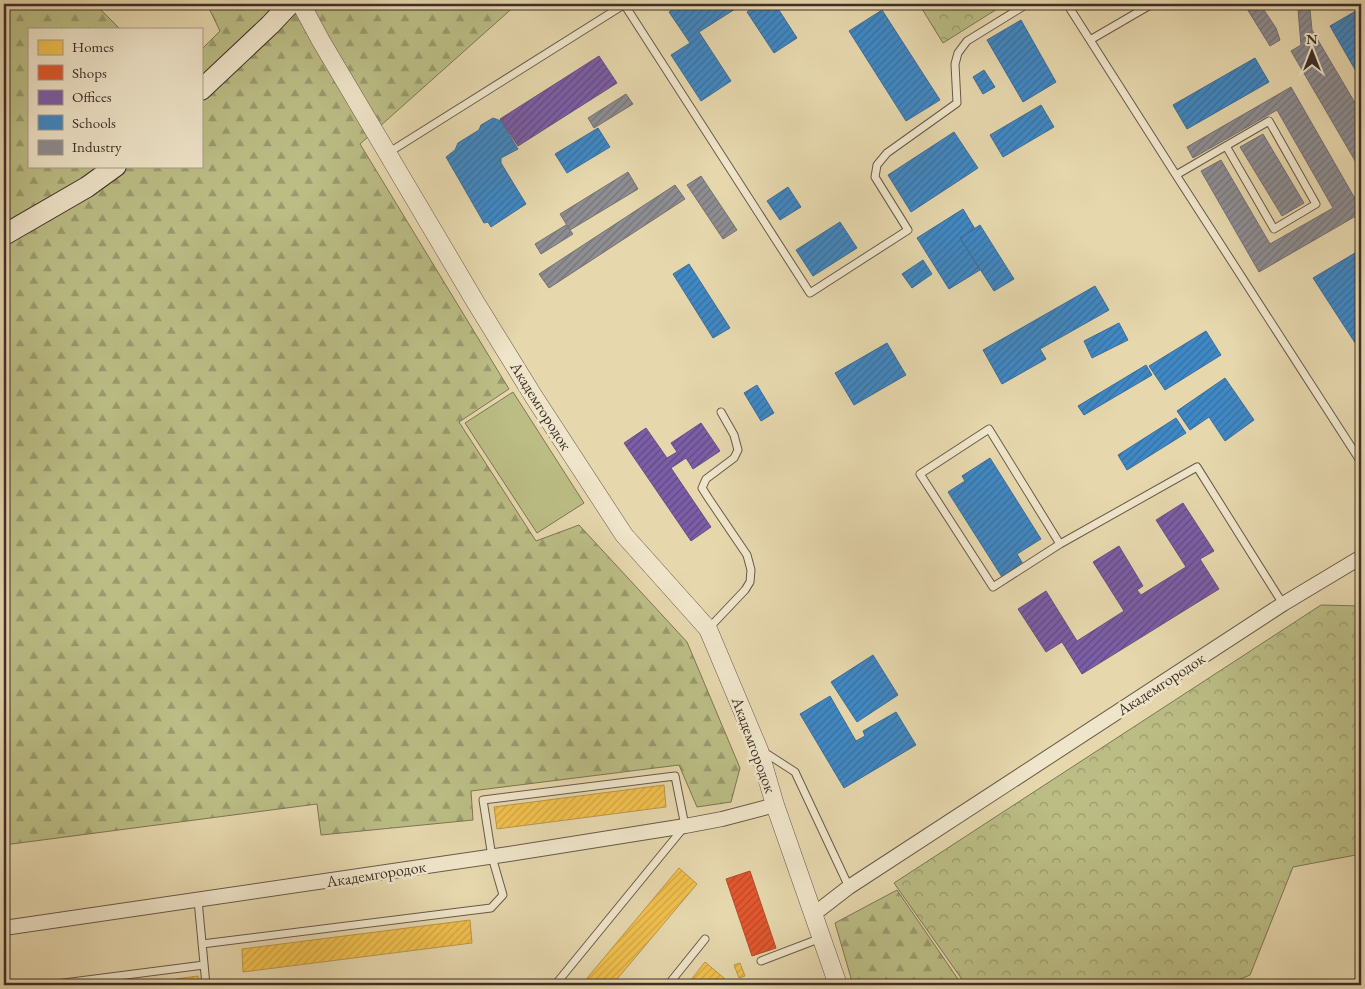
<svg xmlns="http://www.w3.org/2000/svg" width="1365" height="989" font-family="'EB Garamond',serif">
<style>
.forest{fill:url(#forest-firs);stroke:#7d7656}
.park{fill:url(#park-crowns);stroke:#7d7656}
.garden{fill:#bbbd85;stroke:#7d7656}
.homes{fill:url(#homes-hatch);stroke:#bc9543}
.shops{fill:url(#shops-hatch);stroke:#b24b2c}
.offices{fill:url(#offices-hatch);stroke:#695081}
.schools{fill:url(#schools-hatch);stroke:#3f6d96}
.industry{fill:url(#industry-hatch);stroke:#767172}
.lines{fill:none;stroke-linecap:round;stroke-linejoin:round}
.service-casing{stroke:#695949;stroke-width:9}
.minor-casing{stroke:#695949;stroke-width:16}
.tertiary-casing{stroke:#695949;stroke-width:19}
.secondary-casing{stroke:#3f2f28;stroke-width:22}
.service{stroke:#efe5ca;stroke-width:7}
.minor{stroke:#efe5ca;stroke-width:14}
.tertiary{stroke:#efe5ca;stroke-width:18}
.secondary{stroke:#efe5ca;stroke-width:20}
.labels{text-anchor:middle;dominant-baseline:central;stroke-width:5;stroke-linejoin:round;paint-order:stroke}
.street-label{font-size:16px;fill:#3f2f28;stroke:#efe5ca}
</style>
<defs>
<pattern id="forest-firs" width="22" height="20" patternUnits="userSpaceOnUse" patternTransform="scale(1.25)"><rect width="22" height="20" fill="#bbbd85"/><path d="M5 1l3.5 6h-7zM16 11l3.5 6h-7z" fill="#999a6d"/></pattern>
<pattern id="park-crowns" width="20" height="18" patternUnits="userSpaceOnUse" patternTransform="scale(1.25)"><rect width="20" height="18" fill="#bbbd85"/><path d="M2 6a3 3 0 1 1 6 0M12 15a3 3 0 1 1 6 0" fill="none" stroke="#999a6d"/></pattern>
<pattern id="homes-hatch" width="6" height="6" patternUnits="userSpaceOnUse" patternTransform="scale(1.25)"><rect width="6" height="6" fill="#f2c14e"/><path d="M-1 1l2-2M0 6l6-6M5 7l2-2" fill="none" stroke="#d1a644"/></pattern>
<pattern id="shops-hatch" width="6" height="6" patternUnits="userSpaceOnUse" patternTransform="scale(1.25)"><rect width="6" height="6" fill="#e4572e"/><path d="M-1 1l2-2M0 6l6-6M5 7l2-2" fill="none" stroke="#ba4827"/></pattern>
<pattern id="offices-hatch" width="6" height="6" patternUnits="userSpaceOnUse" patternTransform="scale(1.25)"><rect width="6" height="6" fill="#7b5ea7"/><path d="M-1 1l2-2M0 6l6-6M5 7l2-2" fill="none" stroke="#614a80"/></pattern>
<pattern id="schools-hatch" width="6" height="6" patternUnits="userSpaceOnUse" patternTransform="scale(1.25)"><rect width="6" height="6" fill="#3f88c5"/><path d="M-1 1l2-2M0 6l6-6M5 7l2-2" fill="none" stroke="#3670a0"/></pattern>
<pattern id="industry-hatch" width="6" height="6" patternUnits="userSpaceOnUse" patternTransform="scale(1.25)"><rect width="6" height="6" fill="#8d8d92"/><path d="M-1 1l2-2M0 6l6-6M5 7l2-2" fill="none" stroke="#757477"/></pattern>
</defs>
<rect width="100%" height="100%" fill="#e6d7ad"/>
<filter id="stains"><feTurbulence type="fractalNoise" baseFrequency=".004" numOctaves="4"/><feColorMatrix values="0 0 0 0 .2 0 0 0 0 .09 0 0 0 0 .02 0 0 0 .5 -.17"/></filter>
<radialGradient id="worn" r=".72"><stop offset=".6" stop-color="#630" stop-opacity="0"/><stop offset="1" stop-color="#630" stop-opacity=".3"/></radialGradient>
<path class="forest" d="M 4,4 L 95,4 L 120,29 L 29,29 L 29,166 L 201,166 L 201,50 L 220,31 L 207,4 L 517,4 L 360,144 L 509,389 L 459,422 L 536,541 L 579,525 L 687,642 L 740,768 L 731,802 L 697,807 L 679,765 L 471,791 L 473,820 L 321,835 L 317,804 L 4,845 Z
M 897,890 L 962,985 L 853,985 L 835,923 Z"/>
<path class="park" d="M 919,4 L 1005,4 L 943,43 Z
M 1321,605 L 1361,606 L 1361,854 L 1293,867 L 1250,975 L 1226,985 L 966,985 L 894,883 Z"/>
<path class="garden" d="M 513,392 L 584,503 L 537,533 L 465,423 Z"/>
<path class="homes" d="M 664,785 L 666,807 L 497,829 L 494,807 Z
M 679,868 L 697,884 L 612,985 L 586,985 L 583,983 Z
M 470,920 L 472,943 L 243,972 L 242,949 Z
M 705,962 L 724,978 L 718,985 L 687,985 Z
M 740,963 L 745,976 L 739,978 L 734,965 Z
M 198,976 L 199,985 L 132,985 Z"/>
<path class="shops" d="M 750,871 L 776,948 L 752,956 L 726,879 Z"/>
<path class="offices" d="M 599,56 L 617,83 L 518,146 L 500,119 Z
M 701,423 L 720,451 L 693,469 L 686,458 L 671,468 L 711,527 L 691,541 L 624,443 L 646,428 L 667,458 L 677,452 L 671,443 Z
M 1183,503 L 1214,551 L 1200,559 L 1219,589 L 1082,674 L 1062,642 L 1046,652 L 1018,609 L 1046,591 L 1077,641 L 1124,611 L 1093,562 L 1119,546 L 1143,586 L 1137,590 L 1141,595 L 1186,567 L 1156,520 Z"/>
<path class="schools" d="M 682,4 L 743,4 L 699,32 L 731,81 L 701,101 L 671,55 L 690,43 L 669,12 Z
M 748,4 L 775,4 L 797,38 L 774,53 L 747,12 L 751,9 Z
M 1361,8 L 1361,80 L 1330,26 Z
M 882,10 L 940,100 L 906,121 L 849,31 Z
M 1021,20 L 1056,82 L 1023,102 L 987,40 Z
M 1255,58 L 1269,82 L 1187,129 L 1173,105 Z
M 984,70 L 995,87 L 983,94 L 973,77 Z
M 1041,105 L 1054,127 L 1003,157 L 990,135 Z
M 493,118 L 501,121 L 518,149 L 501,158 L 501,163 L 526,204 L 491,227 L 488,222 L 484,223 L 446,157 L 455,150 L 458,143 L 479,130 L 481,125 Z
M 598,128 L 610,147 L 567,173 L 555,154 Z
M 954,132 L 978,168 L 911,212 L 888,175 Z
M 788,187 L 801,207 L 780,220 L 767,201 Z
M 963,209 L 975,229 L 960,238 L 980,270 L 949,289 L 917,238 Z
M 840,222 L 857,248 L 813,276 L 796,250 Z
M 980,225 L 1014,279 L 994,291 L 960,238 Z
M 1355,253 L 1361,262 L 1361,352 L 1313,278 Z
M 923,260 L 932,274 L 912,288 L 902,274 Z
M 689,264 L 730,328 L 713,338 L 673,274 Z
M 1095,286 L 1109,310 L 1040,349 L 1046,359 L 1002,384 L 983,350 Z
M 1119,323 L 1128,340 L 1092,358 L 1084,341 Z
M 1206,331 L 1221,355 L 1165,390 L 1149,366 Z
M 887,343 L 906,375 L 854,405 L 835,373 Z
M 1146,365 L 1152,375 L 1084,415 L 1078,406 Z
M 1225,378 L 1254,420 L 1225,441 L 1209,417 L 1190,430 L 1177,411 Z
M 757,385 L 774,413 L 761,421 L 744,393 Z
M 1176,418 L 1186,433 L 1127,470 L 1118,455 Z
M 990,458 L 1041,539 L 1017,554 L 1023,564 L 1002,577 L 948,492 L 965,481 L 962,476 Z
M 873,655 L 898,695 L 857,722 L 831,682 Z
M 830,696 L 856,741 L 865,736 L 863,731 L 896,712 L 916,745 L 844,788 L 800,714 Z"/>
<path class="industry" d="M 1244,4 L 1260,4 L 1276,28 L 1280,40 L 1270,46 Z
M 1310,9 L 1312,30 L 1361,113 L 1361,171 L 1291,51 L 1301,45 L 1298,10 Z
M 1291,87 L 1361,209 L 1361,213 L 1259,272 L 1201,171 L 1221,160 L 1270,244 L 1333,208 L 1277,110 L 1193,158 L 1187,147 Z
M 626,94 L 633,104 L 594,128 L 588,118 Z
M 1263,134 L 1304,203 L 1282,216 L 1240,147 Z
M 628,172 L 638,189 L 570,230 L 560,214 Z
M 701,176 L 737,230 L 723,239 L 687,185 Z
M 675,185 L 685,199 L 549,288 L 539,274 Z
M 566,225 L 573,234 L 541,254 L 535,244 Z"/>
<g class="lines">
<g class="service-casing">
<path id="service" d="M 624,4 L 810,293 L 908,230 L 875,177 L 877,165 L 887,153 L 957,103 L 955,64 L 958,53 L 967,41 L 1027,4
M 1067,4 L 1176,175 L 1361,462
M 1090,40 L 1152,4
M 388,153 L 625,4
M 1176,175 L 1269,121 L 1316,204 L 1274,229 L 1226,146
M 1060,544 L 989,429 L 920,474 L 993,587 L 1060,544 L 1197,467 L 1283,604
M 709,628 L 745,590 L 750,582 L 751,570 L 747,555 L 709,499 L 702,488 L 706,479 L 734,458 L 738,450 L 734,435 L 721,412
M 764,752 L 795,772 L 849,887
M 198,900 L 206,985
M 202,944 L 491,908 L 503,895 L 492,857 L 483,800 L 675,776 L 685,826 L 555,985
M 761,961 L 821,938
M 48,985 L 204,965
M 668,985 L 705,939"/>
</g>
<g class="minor-casing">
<path id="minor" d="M 814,914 L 849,887 L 1283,604 L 1358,559 L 1361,558
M 4,928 L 509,854 L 685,826 L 722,819 L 775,805"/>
</g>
<g class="tertiary-casing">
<path id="tertiary" d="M 301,4 L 321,41 L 476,303 L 534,397 L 624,535 L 708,629 L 759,750 L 775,805 L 838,985"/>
</g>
<g class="secondary-casing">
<path id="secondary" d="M 201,90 L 270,25 L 290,4
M 4,235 L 87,187 L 116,166"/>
</g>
<use href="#service" class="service"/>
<use href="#minor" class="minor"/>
<use href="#tertiary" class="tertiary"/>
<use href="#secondary" class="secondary"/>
</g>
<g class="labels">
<g class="street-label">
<text transform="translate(541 406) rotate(58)">Академгородок</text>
<text transform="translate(1161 684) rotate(-33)">Академгородок</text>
<text transform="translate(754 745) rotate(70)">Академгородок</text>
<text transform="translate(376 874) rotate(-9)">Академгородок</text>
</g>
</g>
<rect width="1365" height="989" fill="none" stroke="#e6d7ad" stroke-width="20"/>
<rect x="5" y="5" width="1355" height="979" fill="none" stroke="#3f2f28" stroke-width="2.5"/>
<rect x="10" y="10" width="1345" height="969" fill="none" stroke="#3f2f28"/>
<rect x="28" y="28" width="175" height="140" fill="#efe5ca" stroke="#a99c89"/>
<rect x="38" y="40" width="25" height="15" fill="#f2c14e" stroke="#a99c89"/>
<text x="72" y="52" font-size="15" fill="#3f2f28">Homes</text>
<rect x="38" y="65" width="25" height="15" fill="#e4572e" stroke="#a99c89"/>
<text x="72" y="78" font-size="15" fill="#3f2f28">Shops</text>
<rect x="38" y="90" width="25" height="15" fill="#7b5ea7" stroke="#a99c89"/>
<text x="72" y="102" font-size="15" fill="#3f2f28">Offices</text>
<rect x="38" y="115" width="25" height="15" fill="#3f88c5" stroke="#a99c89"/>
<text x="72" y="128" font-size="15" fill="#3f2f28">Schools</text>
<rect x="38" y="140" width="25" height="15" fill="#8d8d92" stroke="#a99c89"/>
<text x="72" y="152" font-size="15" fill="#3f2f28">Industry</text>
<g transform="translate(1312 52)" stroke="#efe5ca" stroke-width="4" paint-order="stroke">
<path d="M0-4L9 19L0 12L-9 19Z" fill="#3f2f28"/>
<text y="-8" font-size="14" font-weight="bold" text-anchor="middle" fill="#3f2f28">N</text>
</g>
<rect width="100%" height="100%" filter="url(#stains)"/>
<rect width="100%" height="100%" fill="url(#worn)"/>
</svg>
